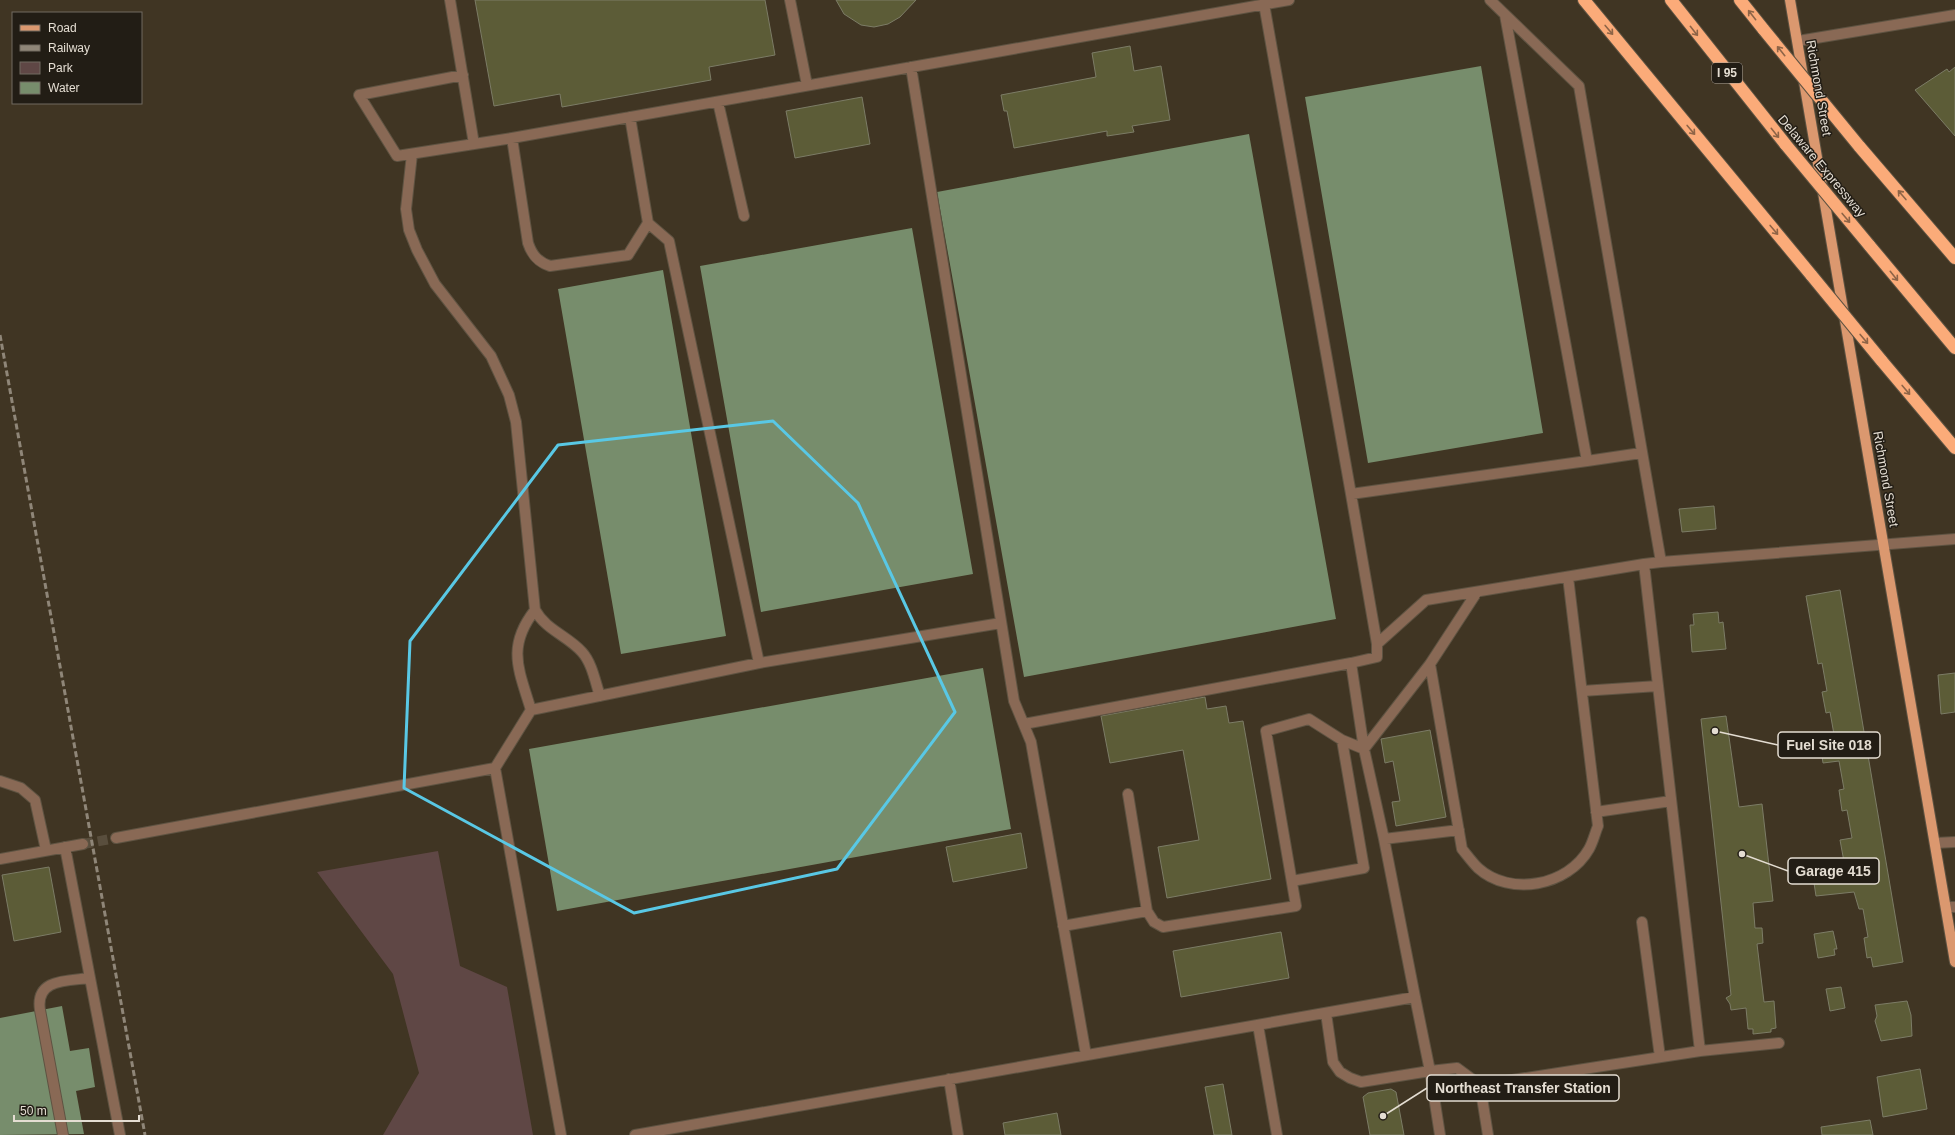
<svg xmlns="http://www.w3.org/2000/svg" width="1955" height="1135" font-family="Arial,sans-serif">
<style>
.green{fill:#5f4745}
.water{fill:#778d6c}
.building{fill:#5c5c37;stroke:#7c7c66}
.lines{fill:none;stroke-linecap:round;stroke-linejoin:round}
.minor-tunnel{stroke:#594e3d;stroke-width:10;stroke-dasharray:10 5;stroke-linecap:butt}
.minor-casing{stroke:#5e5342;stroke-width:12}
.major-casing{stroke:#5e5342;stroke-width:12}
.highway-casing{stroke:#5e5342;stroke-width:14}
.minor{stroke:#896955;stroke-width:10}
.major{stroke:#db986f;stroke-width:10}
.highway{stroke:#fbab79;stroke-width:12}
.rail{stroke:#8f8678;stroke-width:3;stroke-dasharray:6 3;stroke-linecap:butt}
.highway-bridge-casing{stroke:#5e5342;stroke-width:14;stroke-linecap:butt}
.highway-bridge{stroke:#fbab79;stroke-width:12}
.oneway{stroke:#8e6447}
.marked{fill:none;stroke:#59c8e5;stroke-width:3;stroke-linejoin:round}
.labels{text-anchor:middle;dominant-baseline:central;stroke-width:3;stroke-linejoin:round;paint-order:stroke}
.shield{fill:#221d15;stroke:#aaa399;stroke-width:1}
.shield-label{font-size:12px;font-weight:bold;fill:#e4ddd2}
.street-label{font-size:13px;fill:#e4ddd2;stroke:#221d15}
.leader{fill:none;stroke:#e4ddd2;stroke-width:1.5}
.callout-dot{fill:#e4ddd2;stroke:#221d15;stroke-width:1.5}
.callout{fill:#221d15;stroke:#e4ddd2;stroke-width:1.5}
.callout-label{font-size:14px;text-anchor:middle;font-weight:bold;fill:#e4ddd2}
</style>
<rect width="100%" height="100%" fill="#403523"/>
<path class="green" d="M 438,851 L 460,966 L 507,987 L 533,1135 L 383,1135 L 419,1073 L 393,974 L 317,872 Z"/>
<path class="water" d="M 1481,66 L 1543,433 L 1368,463 L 1305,97 Z
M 1249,134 L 1336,619 L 1024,677 L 937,192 Z
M 912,228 L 973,574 L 761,612 L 700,266 Z
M 663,270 L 726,636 L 621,654 L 558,289 Z
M 983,668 L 1011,829 L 557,911 L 529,749 Z
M 62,1006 L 70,1051 L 89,1048 L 95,1087 L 76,1091 L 84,1134 L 0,1135 L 0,1018 Z"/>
<path class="building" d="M 475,0 L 765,0 L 775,55 L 709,67 L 711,80 L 562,107 L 560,94 L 494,106 Z
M 836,0 L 916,0 L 900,17 L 888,24 L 874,27 L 861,25 L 844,14 Z
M 1130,46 L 1134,71 L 1161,66 L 1170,120 L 1132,126 L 1134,132 L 1107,136 L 1107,131 L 1014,148 L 1007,111 L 1004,111 L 1001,95 L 1096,77 L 1092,53 Z
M 1955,67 L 1955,136 L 1915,90 L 1947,69 L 1949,72 Z
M 862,97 L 870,144 L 795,158 L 786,111 Z
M 1714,506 L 1716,529 L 1682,532 L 1679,509 Z
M 1840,590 L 1903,962 L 1873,967 L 1871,957 L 1867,958 L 1864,938 L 1868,937 L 1863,909 L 1859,909 L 1854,892 L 1816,896 L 1814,883 L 1847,878 L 1840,840 L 1852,838 L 1847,810 L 1842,811 L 1839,790 L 1844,789 L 1839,761 L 1823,763 L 1820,743 L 1835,740 L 1830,712 L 1826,713 L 1822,692 L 1827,691 L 1822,663 L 1818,664 L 1806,596 Z
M 1718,612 L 1719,623 L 1723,622 L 1726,649 L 1692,652 L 1690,625 L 1694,625 L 1693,614 Z
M 1955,673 L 1955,712 L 1941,714 L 1938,675 Z
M 1205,697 L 1207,709 L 1226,706 L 1229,723 L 1243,721 L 1271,879 L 1167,898 L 1158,847 L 1199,840 L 1183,750 L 1110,763 L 1101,716 Z
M 1726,716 L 1739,807 L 1762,804 L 1773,901 L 1753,903 L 1755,928 L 1762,928 L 1763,943 L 1757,944 L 1764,1002 L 1774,1001 L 1776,1028 L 1771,1029 L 1771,1032 L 1753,1034 L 1753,1029 L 1748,1029 L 1746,1008 L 1731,1010 L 1730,1004 L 1726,998 L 1731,995 L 1701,719 Z
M 1430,730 L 1446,817 L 1396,826 L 1392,802 L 1400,801 L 1393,761 L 1385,763 L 1381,739 Z
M 1021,833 L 1027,868 L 953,882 L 946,847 Z
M 49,867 L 61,932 L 14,941 L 2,875 Z
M 1833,931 L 1837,949 L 1834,949 L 1835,955 L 1818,958 L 1814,934 Z
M 1281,932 L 1289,978 L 1181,997 L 1173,951 Z
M 1841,987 L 1845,1008 L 1830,1011 L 1826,989 Z
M 1907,1001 L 1911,1015 L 1912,1036 L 1881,1041 L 1875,1021 L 1877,1016 L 1875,1005 Z
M 1920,1069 L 1927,1109 L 1883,1117 L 1877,1077 Z
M 1223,1084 L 1232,1135 L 1214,1135 L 1205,1087 Z
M 1391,1089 L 1396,1092 L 1404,1135 L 1370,1135 L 1363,1097 L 1368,1093 Z
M 1057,1113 L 1061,1135 L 1005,1135 L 1003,1123 Z
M 1870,1120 L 1873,1135 L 1822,1135 L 1821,1127 Z"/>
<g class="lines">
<path class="minor-tunnel" d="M 83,844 L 116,838"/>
<g class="minor-casing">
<path id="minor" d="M 450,0 L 474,144 L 512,138 L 1289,0
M 790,0 L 807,85
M 1490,0 L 1579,86 L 1661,562 L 1955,539
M 1264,4 L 1351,494 L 1587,461
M 1505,15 L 1587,461 L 1641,453
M 1798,41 L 1955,15
M 911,67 L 1014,701 L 1031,742 L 1086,1055
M 463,75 L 359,95 L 397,156 L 474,144
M 718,102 L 744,216
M 512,138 L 528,243 C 532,255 538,262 550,266 L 628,255 L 648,223 L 630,117
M 412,154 L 406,209 L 409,230 L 417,250 L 435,284 L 491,356 L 509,395 L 516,422 L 535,610 C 506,647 519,670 531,710
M 648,223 L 669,241 L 759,663
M 1351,494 L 1377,644 L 1426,600 L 1644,564
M 535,610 C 546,630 568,636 582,652 C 592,663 595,681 600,696
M 1430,664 L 1462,849 C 1467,855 1472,862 1478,868 C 1510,897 1568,886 1589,849 C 1593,842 1595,833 1598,826 L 1568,577
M 1582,691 L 1658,686
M 1024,724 L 1351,663
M 0,781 L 21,788 L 35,800 L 46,850
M 1128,794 L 1147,911 L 1154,922 L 1163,927 L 1296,906 L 1266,731 L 1309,719 L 1342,740 L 1364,749 L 1351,663 L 1377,657 L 1377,644
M 1596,812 L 1671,801
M 116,838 L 495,768
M 1384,839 L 1459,830
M 1935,843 L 1955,842
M 65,847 L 120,1135
M 0,859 L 83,844
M 1292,881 L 1364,868 L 1342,740
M 1946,907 L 1955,907
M 1642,922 L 1660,1057
M 1063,926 L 1147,911
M 1415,997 L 1384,839 L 1364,749 L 1430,664 L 1477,592
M 1326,1013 L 1333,1062 L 1340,1072 L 1350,1078 L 1361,1082 L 1430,1071 L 1440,1135
M 1258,1025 L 1277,1135
M 1700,1051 L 1779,1043
M 949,1079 L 958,1135
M 1480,1085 L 1488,1135
M 63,1135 L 40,1010 C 35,978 68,981 90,978
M 561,1135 L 495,768 L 531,710 L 759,663 L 1001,623
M 635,1135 L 1415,997 L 1430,1071 L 1457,1068 L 1480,1085 L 1700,1051 L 1644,564 L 1661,562"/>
</g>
<g class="major-casing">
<path id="major" d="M 1790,0 L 1955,962"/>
</g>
<g class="highway-casing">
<path id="highway" d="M 1584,0 L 1812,276
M 1671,0 L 1786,145
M 1740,0 L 1764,30
M 1859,146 L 1955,258
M 1869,245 L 1955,348
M 1881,360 L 1955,448"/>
</g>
<use href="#minor" class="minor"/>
<use href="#major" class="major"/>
<use href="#highway" class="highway"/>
<path class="rail" d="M 0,335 L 145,1135"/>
<g class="highway-bridge-casing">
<path id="highway-bridge" d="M 1764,30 L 1859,146
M 1786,145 L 1869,245
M 1812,276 L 1881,360"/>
</g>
<use href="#highway-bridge" class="highway-bridge"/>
</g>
<defs><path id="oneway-shaft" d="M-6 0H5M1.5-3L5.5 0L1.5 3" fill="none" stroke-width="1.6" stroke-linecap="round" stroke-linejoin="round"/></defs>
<g class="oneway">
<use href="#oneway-shaft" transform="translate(1752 15) rotate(-128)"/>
<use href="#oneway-shaft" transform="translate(1609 30) rotate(50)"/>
<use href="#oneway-shaft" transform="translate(1694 31) rotate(52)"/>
<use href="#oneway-shaft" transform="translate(1781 51) rotate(-129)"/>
<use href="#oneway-shaft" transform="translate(1691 130) rotate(50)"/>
<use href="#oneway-shaft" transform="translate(1775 133) rotate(51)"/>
<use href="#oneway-shaft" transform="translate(1902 195) rotate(-131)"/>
<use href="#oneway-shaft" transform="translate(1846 218) rotate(50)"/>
<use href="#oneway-shaft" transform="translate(1774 230) rotate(50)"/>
<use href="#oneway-shaft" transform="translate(1894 276) rotate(51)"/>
<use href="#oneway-shaft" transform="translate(1864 339) rotate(50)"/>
<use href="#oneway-shaft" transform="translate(1906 390) rotate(50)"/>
</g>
<path class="marked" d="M 773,421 L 858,503 L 955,712 L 837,869 L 634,913 L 404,788 L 410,641 L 558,445 Z"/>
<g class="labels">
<rect class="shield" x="1712" y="63" width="30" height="20" rx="3"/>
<g class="shield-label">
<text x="1727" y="73">I 95</text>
</g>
<g class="street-label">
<text transform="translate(1819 88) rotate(80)">Richmond Street</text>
<text transform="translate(1822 166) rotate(50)">Delaware Expressway</text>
<text transform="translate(1886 479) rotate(80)">Richmond Street</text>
</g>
</g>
<path class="leader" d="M1715 731L1778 745M1742 854L1788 871M1383 1116L1427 1088"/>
<g class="callout-dot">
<circle cx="1715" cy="731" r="4"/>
<circle cx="1742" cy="854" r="4"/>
<circle cx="1383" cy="1116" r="4"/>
</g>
<g class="callout">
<rect x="1778" y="732" width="102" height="26" rx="4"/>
<rect x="1788" y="858" width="91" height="26" rx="4"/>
<rect x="1427" y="1075" width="192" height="26" rx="4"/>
</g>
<g class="callout-label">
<text x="1829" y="750">Fuel Site 018</text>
<text x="1833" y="876">Garage 415</text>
<text x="1523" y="1093">Northeast Transfer Station</text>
</g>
<rect x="12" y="12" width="130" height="92" fill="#221d15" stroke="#706a61"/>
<rect x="20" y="25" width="20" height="6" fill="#db986f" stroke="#706a61"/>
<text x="48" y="32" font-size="12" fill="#e4ddd2">Road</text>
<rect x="20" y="45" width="20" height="6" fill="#8f8678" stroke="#706a61"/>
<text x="48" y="52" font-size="12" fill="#e4ddd2">Railway</text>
<rect x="20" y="62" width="20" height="12" fill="#5f4745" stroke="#706a61"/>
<text x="48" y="72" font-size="12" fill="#e4ddd2">Park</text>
<rect x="20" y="82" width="20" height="12" fill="#778d6c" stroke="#706a61"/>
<text x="48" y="92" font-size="12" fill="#e4ddd2">Water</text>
<path d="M14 1115v6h125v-6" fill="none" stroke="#e4ddd2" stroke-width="2"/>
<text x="20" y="1115" font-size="12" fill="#e4ddd2" stroke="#221d15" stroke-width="3" paint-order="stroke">50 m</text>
</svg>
